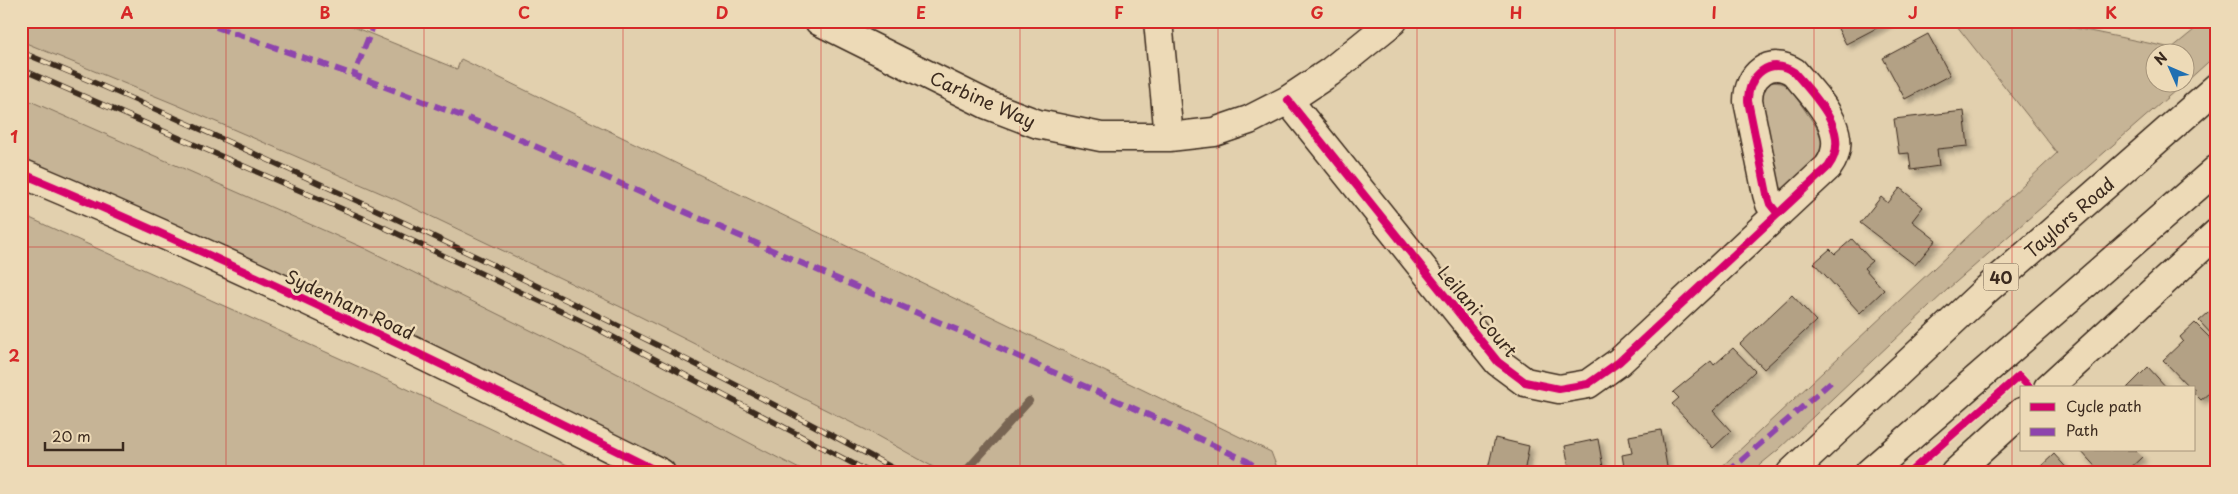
<svg xmlns="http://www.w3.org/2000/svg" width="2238" height="494" font-family="'Playpen Sans',sans-serif">
<style>
.built{fill:#d4c2a2}
.green{fill:#c6b496;stroke:#806f5a}
.lines{fill:none;stroke-linecap:round;stroke-linejoin:round}
.stream{stroke:#786552;stroke-width:8}
.building{fill:#b3a185;stroke:#3b2a1e;filter:url(#shadow)}
.minor-casing{stroke:#3b2a1e;stroke-width:31}
.major-casing{stroke:#3b2a1e;stroke-width:31}
.minor{stroke:#eddab7;stroke-width:28}
.major{stroke:#eddab7;stroke-width:28}
.rail-casing{stroke:#3b2a1e;stroke-width:5.5}
.rail{stroke:#eddab7;stroke-width:4;stroke-dasharray:11;stroke-linecap:butt}
.quiet{stroke:#8e44ad;stroke-width:6;stroke-dasharray:12 6;stroke-linecap:butt}
.cycleway-casing{stroke:#eddab7;stroke-width:11}
.cycleway{stroke:#d6006c;stroke-width:8}
.grid{fill:none;stroke:#d62828;stroke-width:1;stroke-opacity:0.55}
.labels{text-anchor:middle;dominant-baseline:central;stroke-width:5;stroke-linejoin:round;paint-order:stroke}
.shield{fill:#eddab7;stroke:#705f4c;stroke-width:1}
.shield-label{font-size:16px;font-weight:bold;fill:#3b2a1e}
.street-label{font-size:18px;fill:#3b2a1e;stroke:#eddab7}
.neatline{fill:none;stroke:#d62828;stroke-width:2}
.grid-label{font-size:16px;text-anchor:middle;font-weight:bold;fill:#d62828}
</style>
<defs>
<filter id="shadow"><feDropShadow dx="4.5" dy="4.5" stdDeviation="2.5" flood-color="#0004"/></filter>
</defs>
<rect width="100%" height="100%" fill="#e2d0ae"/>
<filter id="ink" filterUnits="userSpaceOnUse"><feTurbulence type="fractalNoise" baseFrequency=".02" numOctaves="2"/><feDisplacementMap in="SourceGraphic" scale="10" xChannelSelector="R" yChannelSelector="G"/><feConvolveMatrix kernelMatrix="1 2 1 2 8 2 1 2 1" color-interpolation-filters="sRGB"/></filter>
<g filter="url(#ink)">
<path class="built" d="M 21,41 L 177,105 L 397,200 L 627,310 L 872,433 L 944,473 L 807,473 L 595,362 L 364,248 L 21,97 Z"/>
<path class="green" d="M 21,21 L 339,21 L 457,69 L 461,59 L 1271,452 L 1279,473 L 944,473 L 872,433 L 627,310 L 397,200 L 177,105 L 21,41 Z
M 1953,21 L 2041,21 L 2172,48 L 2205,21 L 2217,21 L 2217,54 L 2186,82 L 2186,52 L 2156,52 L 2156,82 L 2184,83 L 1948,289 L 1778,450 L 1750,473 L 1715,473 L 2057,153 Z
M 1772,82 L 1781,83 L 1789,87 L 1817,128 L 1823,143 L 1821,155 L 1786,189 L 1781,188 L 1779,185 L 1762,99 L 1762,91 Z
M 21,97 L 364,248 L 595,362 L 807,473 L 679,473 L 338,298 L 118,202 L 21,163 Z
M 21,214 L 401,386 L 584,473 L 21,473 Z"/>
<g class="lines">
<path class="stream" d="M 964,473 L 1029,401"/>
</g>
<path class="building" d="M 1834,21 L 1890,21 L 1846,44 Z
M 1928,34 L 1950,75 L 1905,99 L 1883,58 Z
M 1964,111 L 1968,146 L 1937,149 L 1939,166 L 1911,170 L 1909,153 L 1899,154 L 1894,119 Z
M 1900,188 L 1923,207 L 1912,221 L 1936,240 L 1915,265 L 1860,223 L 1881,197 L 1888,203 Z
M 1852,239 L 1872,261 L 1864,268 L 1884,290 L 1860,313 L 1814,263 L 1830,249 L 1835,254 Z
M 1792,295 L 1816,321 L 1764,369 L 1740,344 Z
M 2217,305 L 2217,340 L 2199,321 Z
M 2195,323 L 2217,345 L 2217,402 L 2209,393 L 2201,400 L 2194,393 L 2194,388 L 2190,388 L 2163,360 L 2183,341 L 2180,337 Z
M 1733,348 L 1755,371 L 1713,411 L 1731,431 L 1713,448 L 1672,404 L 1679,398 L 1673,392 L 1711,361 L 1714,365 Z
M 2148,367 L 2167,388 L 2127,388 Z
M 1661,430 L 1668,473 L 1625,473 L 1622,455 L 1632,453 L 1629,436 Z
M 1495,438 L 1529,446 L 1524,473 L 1487,473 Z
M 1598,439 L 1604,473 L 1570,473 L 1565,446 Z
M 2080,450 L 2135,450 L 2142,457 L 2125,473 L 2101,473 Z
M 2054,454 L 2071,473 L 2042,473 L 2038,469 Z"/>
<g class="lines">
<g class="minor-casing">
<path id="minor" d="M 819,21 L 988,105 L 1038,124 L 1101,137 L 1169,137 L 1214,132 L 1249,120 L 1288,100 L 1330,72 L 1393,21
M 1158,21 L 1169,137
M 1288,100 L 1498,362 L 1525,382 L 1559,389 L 1588,384 L 1619,362 L 1828,167 C 1853,133 1816,98 1794,72 C 1770,56 1748,75 1748,101 L 1767,194 L 1770,204 L 1778,214
M 21,173 C 239,264 450,368 661,473
M 2048,388 L 2217,233
M 1955,473 L 2022,412"/>
</g>
<g class="major-casing">
<path id="major" d="M 1791,473 L 1986,290 L 2217,87
M 1869,473 L 2217,169"/>
</g>
<use href="#minor" class="minor"/>
<use href="#major" class="major"/>
<g class="rail-casing">
<path id="rail" d="M 21,52 C 156,107 288,169 420,230 C 583,307 744,386 902,473
M 21,69 L 379,225 L 592,326 L 871,473"/>
</g>
<use href="#rail" class="rail"/>
<path class="quiet" d="M 199,21 L 354,75
M 375,21 L 354,75 L 496,129 L 840,280 L 1002,349 L 1164,422 L 1247,461 L 1265,473
M 1727,473 L 1832,381"/>
<g class="cycleway-casing">
<path id="cycleway" d="M 1288,100 L 1498,362 L 1525,382 L 1559,389 L 1588,384 L 1619,362 L 1828,167 C 1853,133 1816,98 1794,72 C 1770,56 1748,75 1748,101 L 1767,194 L 1770,204 L 1778,214
M 21,173 C 239,264 450,368 661,473
M 1909,473 L 2019,376 L 2030,388"/>
</g>
<use href="#cycleway" class="cycleway"/>
</g>
</g>
<path class="grid" d="M 226,21 L 226,473M 424,21 L 424,473M 623,21 L 623,473M 821,21 L 821,473M 1020,21 L 1020,473M 1218,21 L 1218,473M 1417,21 L 1417,473M 1615,21 L 1615,473M 1814,21 L 1814,473M 2012,21 L 2012,473M 21,247 L 2217,247"/>
<g class="labels">
<rect class="shield" x="1983.5" y="263.5" width="35" height="27" rx="4"/>
<g class="shield-label">
<text x="2001" y="277">40</text>
</g>
<g class="street-label">
<text transform="translate(983 99) rotate(24)">Carbine Way</text>
<text transform="translate(2069 217) rotate(-41)">Taylors Road</text>
<text transform="translate(350 304) rotate(25)">Sydenham Road</text>
<text transform="translate(1478 311) rotate(50)">Leilani Court</text>
</g>
</g>
<rect width="2238" height="494" fill="none" stroke="#eddab7" stroke-width="55"/>
<rect x="2020" y="386" width="175" height="65" fill="#eddab7" stroke="#a6947a"/>
<rect x="2030" y="403" width="25" height="8" fill="#d6006c" stroke="#a6947a"/>
<text x="2066" y="412" font-size="15" fill="#3b2a1e">Cycle path</text>
<rect x="2030" y="428" width="25" height="8" fill="#8e44ad" stroke="#a6947a"/>
<text x="2066" y="436" font-size="15" fill="#3b2a1e">Path</text>
<g transform="translate(2170 68) rotate(315)"><circle r="24" fill="#eddab7" stroke="#a6947a"/>
<path d="M0-4L9 19L0 12L-9 19Z" fill="#1f6fb2"/>
<text y="-8" font-size="14" font-weight="bold" text-anchor="middle" fill="#3b2a1e">N</text>
</g>
<path d="M45 442v8h78v-8" fill="none" stroke="#3b2a1e" stroke-width="2.5"/>
<text x="52" y="442" font-size="15" fill="#3b2a1e" stroke="#eddab7" stroke-width="4" paint-order="stroke">20 m</text>
<rect x="28" y="28" width="2182" height="438" class="neatline"/>
<g class="grid-label">
<text x="127" y="19">A</text>
<text x="325" y="19">B</text>
<text x="524" y="19">C</text>
<text x="722" y="19">D</text>
<text x="921" y="19">E</text>
<text x="1119" y="19">F</text>
<text x="1317" y="19">G</text>
<text x="1516" y="19">H</text>
<text x="1714" y="19">I</text>
<text x="1913" y="19">J</text>
<text x="2111" y="19">K</text>
<text x="14" y="143">1</text>
<text x="14" y="362">2</text>
</g>
</svg>
